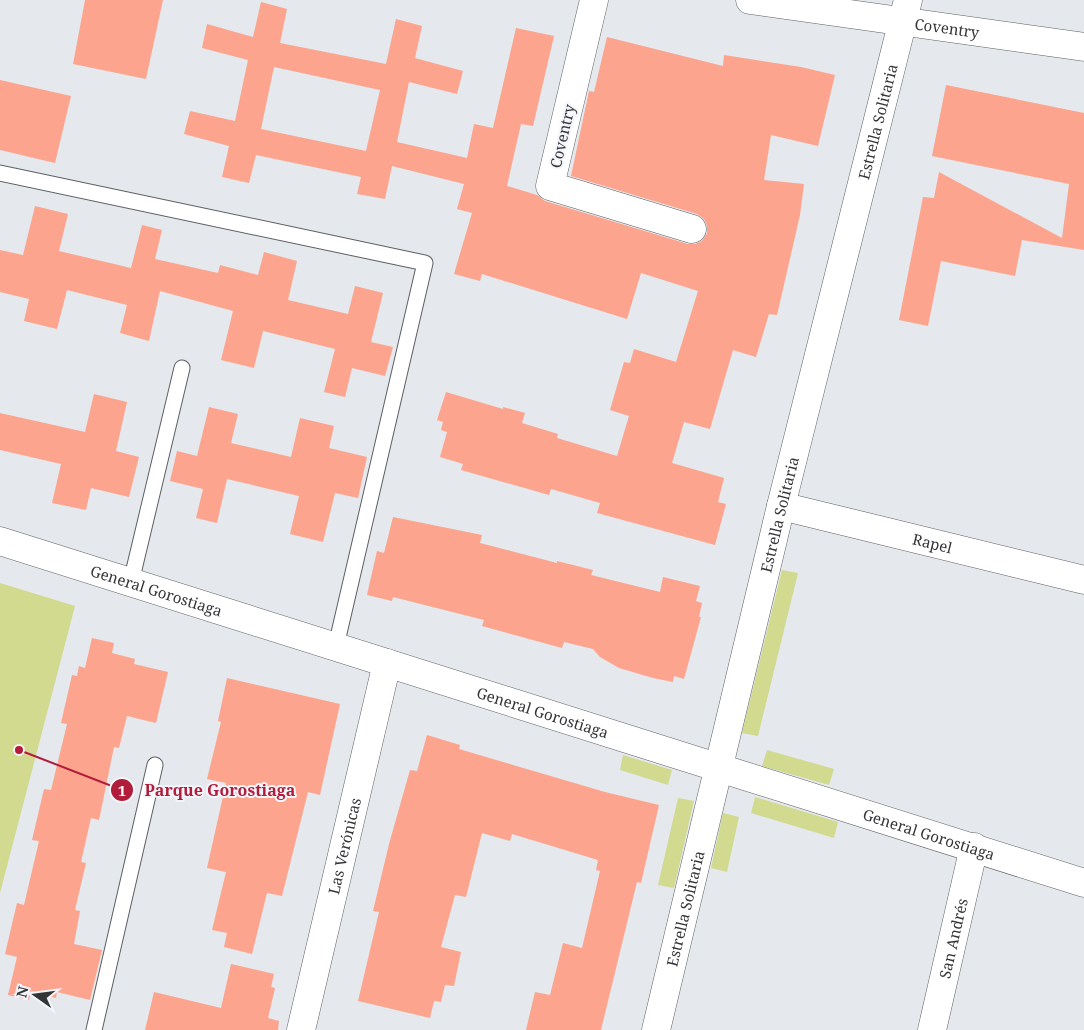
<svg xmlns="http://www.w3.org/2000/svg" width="1084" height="1030" font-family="'Noto Serif',serif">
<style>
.green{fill:#d1da8f}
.building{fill:#fca48d;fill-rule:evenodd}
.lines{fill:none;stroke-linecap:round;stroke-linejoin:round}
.lane-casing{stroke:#5d5f63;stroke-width:17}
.street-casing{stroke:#5d5f63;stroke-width:29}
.secondary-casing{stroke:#5d5f63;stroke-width:29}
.lane{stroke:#fff;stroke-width:15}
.street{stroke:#fff;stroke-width:28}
.secondary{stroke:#fff;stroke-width:28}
.labels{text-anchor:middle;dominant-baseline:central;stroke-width:4;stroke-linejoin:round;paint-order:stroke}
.street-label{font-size:15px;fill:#343537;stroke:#f3f5fa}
.leader{fill:none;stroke:#b01c3a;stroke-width:2}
.callout-dot{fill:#b01c3a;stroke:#f3f5fa;stroke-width:2}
.mark-label{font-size:15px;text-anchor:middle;font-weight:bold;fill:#fff}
.callout-label{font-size:16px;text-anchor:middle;font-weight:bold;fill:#b01c3a;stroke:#f3f5fa;stroke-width:4;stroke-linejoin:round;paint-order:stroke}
</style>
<rect width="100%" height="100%" fill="#e5e8ed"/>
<path class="green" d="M 782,570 L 798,573 L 758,736 L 742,733 Z
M 0,583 L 75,606 L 0,893 Z
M 767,750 L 834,769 L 829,785 L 762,766 Z
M 623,755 L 672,770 L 668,785 L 620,770 Z
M 755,797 L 838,822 L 834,838 L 751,813 Z
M 678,798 L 694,801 L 674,888 L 658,885 Z
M 723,813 L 739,817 L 727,872 L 711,868 Z"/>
<path class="building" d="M 85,0 L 163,0 L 146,79 L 73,64 Z
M 261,2 L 287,9 L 280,43 L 386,64 L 396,19 L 422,26 L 415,58 L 463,71 L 457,94 L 409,82 L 397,142 L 467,158 L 474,124 L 493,128 L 516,28 L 554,36 L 533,126 L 521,124 L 507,186 L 537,195 L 545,201 L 688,244 L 695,244 L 702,241 L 707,233 L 707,226 L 704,219 L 697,214 L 571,176 L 589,91 L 594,92 L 607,37 L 723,66 L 724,55 L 801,67 L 835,75 L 818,146 L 771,135 L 764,180 L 804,184 L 800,215 L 777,315 L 769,314 L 756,357 L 733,350 L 710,429 L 684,422 L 672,463 L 724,478 L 718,502 L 726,504 L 715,545 L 597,513 L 600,503 L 551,489 L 549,495 L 461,470 L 463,464 L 440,457 L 447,432 L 441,430 L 443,422 L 437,420 L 446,392 L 503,409 L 503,407 L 525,413 L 522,423 L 558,434 L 557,438 L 617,456 L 629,416 L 610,410 L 624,362 L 630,363 L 634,349 L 676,362 L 698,291 L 641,273 L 627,319 L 482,274 L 480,281 L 454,274 L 472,213 L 457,209 L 464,184 L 392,166 L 385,199 L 357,194 L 361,177 L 256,155 L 249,183 L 222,177 L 229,146 L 184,134 L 190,111 L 235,121 L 248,60 L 202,48 L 207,24 L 253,37 ZM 274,67 L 380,90 L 366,151 L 261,129 Z
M 0,80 L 71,96 L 55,163 L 0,150 Z
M 946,85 L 1084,113 L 1084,250 L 1022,240 L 1015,276 L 941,261 L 928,326 L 899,320 L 923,197 L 934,198 L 939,172 L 1062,238 L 1069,184 L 932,156 Z
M 35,206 L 68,214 L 59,251 L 131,268 L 142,225 L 162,230 L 155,259 L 218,273 L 220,265 L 258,275 L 264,252 L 297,261 L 288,300 L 348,314 L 355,286 L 383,293 L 371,342 L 393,347 L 385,376 L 352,368 L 345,397 L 324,392 L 335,349 L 263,331 L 254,368 L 221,360 L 233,311 L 160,291 L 149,341 L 120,333 L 127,305 L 67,290 L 57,329 L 24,321 L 29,299 L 0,292 L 0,250 L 23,255 Z
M 94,394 L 127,402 L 116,451 L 139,457 L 129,497 L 91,488 L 86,510 L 52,503 L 61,464 L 0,450 L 0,413 L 85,432 Z
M 209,407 L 238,414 L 231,443 L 291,457 L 300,418 L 334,426 L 329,448 L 367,457 L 358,498 L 335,493 L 323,542 L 290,534 L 299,496 L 227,479 L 217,523 L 196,518 L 203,489 L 170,481 L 177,451 L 197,456 Z
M 393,517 L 482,535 L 480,543 L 557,563 L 557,561 L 593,570 L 591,575 L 660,592 L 663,577 L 700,586 L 696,601 L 702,603 L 699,617 L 701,617 L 684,679 L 674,676 L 673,682 L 653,678 L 619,668 L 600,657 L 593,649 L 564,642 L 562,648 L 482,626 L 484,620 L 393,597 L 392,601 L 367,595 L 377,551 L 384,553 Z
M 92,638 L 114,643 L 112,653 L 135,659 L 134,664 L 168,672 L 156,723 L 127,716 L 119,748 L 114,747 L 99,820 L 91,818 L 81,862 L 86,863 L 75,910 L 80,911 L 74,944 L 102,950 L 90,1000 L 57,992 L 56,998 L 31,991 L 29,1000 L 8,995 L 17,957 L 5,954 L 17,903 L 24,905 L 39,841 L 32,840 L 44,789 L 51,790 L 67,724 L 61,723 L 72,675 L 77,676 L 79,666 L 85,668 Z
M 227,678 L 340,704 L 320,795 L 308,792 L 282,896 L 267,893 L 252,954 L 224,947 L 227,933 L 212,930 L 226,872 L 207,868 L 226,783 L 207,779 L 221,722 L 218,721 Z
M 427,735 L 460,745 L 459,749 L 605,792 L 659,805 L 641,883 L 637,882 L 601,1030 L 526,1030 L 535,992 L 550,995 L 563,943 L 582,948 L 600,871 L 596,870 L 598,860 L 512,834 L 510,841 L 482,833 L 466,897 L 455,895 L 441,947 L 461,952 L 454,986 L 445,985 L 441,1002 L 434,1001 L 430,1018 L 358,1001 L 379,912 L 373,911 L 389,844 L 410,770 L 417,771 Z
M 231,964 L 274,974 L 271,987 L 275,988 L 268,1018 L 279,1021 L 278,1030 L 145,1030 L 154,992 L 221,1008 Z"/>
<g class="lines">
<g class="lane-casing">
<path id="lane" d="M 0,173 L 425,263 L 336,646
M 131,582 L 182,368
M 94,1030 L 155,765"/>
</g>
<g class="street-casing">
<g id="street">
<path d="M 594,0 L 550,186 L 692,229"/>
<path id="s1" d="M 781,506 L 1084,580"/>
<path id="s2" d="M 0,541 L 1084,883"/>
<path id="s3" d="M 301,1030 L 387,663"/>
<path id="s4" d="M 656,1030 L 781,506 L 908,0"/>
<path id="s5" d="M 932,1030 L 974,847"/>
</g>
</g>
<g class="secondary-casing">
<g id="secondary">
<path id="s6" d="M 750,0 L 1084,47"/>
</g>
</g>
<use href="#lane" class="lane"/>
<use href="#street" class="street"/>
<use href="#secondary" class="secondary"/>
</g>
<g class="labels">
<g class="street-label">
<text stroke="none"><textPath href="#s6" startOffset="199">Coventry</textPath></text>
<text stroke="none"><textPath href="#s4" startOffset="935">Estrella Solitaria</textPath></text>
<text transform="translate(562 136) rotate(-77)">Coventry</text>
<text stroke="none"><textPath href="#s4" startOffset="530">Estrella Solitaria</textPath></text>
<text stroke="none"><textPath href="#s1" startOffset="156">Rapel</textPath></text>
<text stroke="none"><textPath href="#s2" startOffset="164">General Gorostiaga</textPath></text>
<text stroke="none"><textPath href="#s2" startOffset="569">General Gorostiaga</textPath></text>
<text stroke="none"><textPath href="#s2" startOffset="974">General Gorostiaga</textPath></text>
<text stroke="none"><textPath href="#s3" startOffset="189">Las Verónicas</textPath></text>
<text stroke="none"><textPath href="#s4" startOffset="125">Estrella Solitaria</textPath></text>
<text stroke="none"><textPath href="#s5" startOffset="94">San Andrés</textPath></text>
</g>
</g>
<path class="leader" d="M19 750L122 790"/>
<g class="callout-dot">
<circle cx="19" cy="750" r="5"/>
<circle cx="122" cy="790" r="12"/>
</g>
<g class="mark-label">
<text x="122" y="796">1</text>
</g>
<g class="callout-label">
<text x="220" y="796">Parque Gorostiaga</text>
</g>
<g transform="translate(35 995) rotate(284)" stroke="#f3f5fa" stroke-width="4" paint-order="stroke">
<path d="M0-4L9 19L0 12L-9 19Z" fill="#343537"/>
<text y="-8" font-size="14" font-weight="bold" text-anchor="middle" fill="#343537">N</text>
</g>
</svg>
